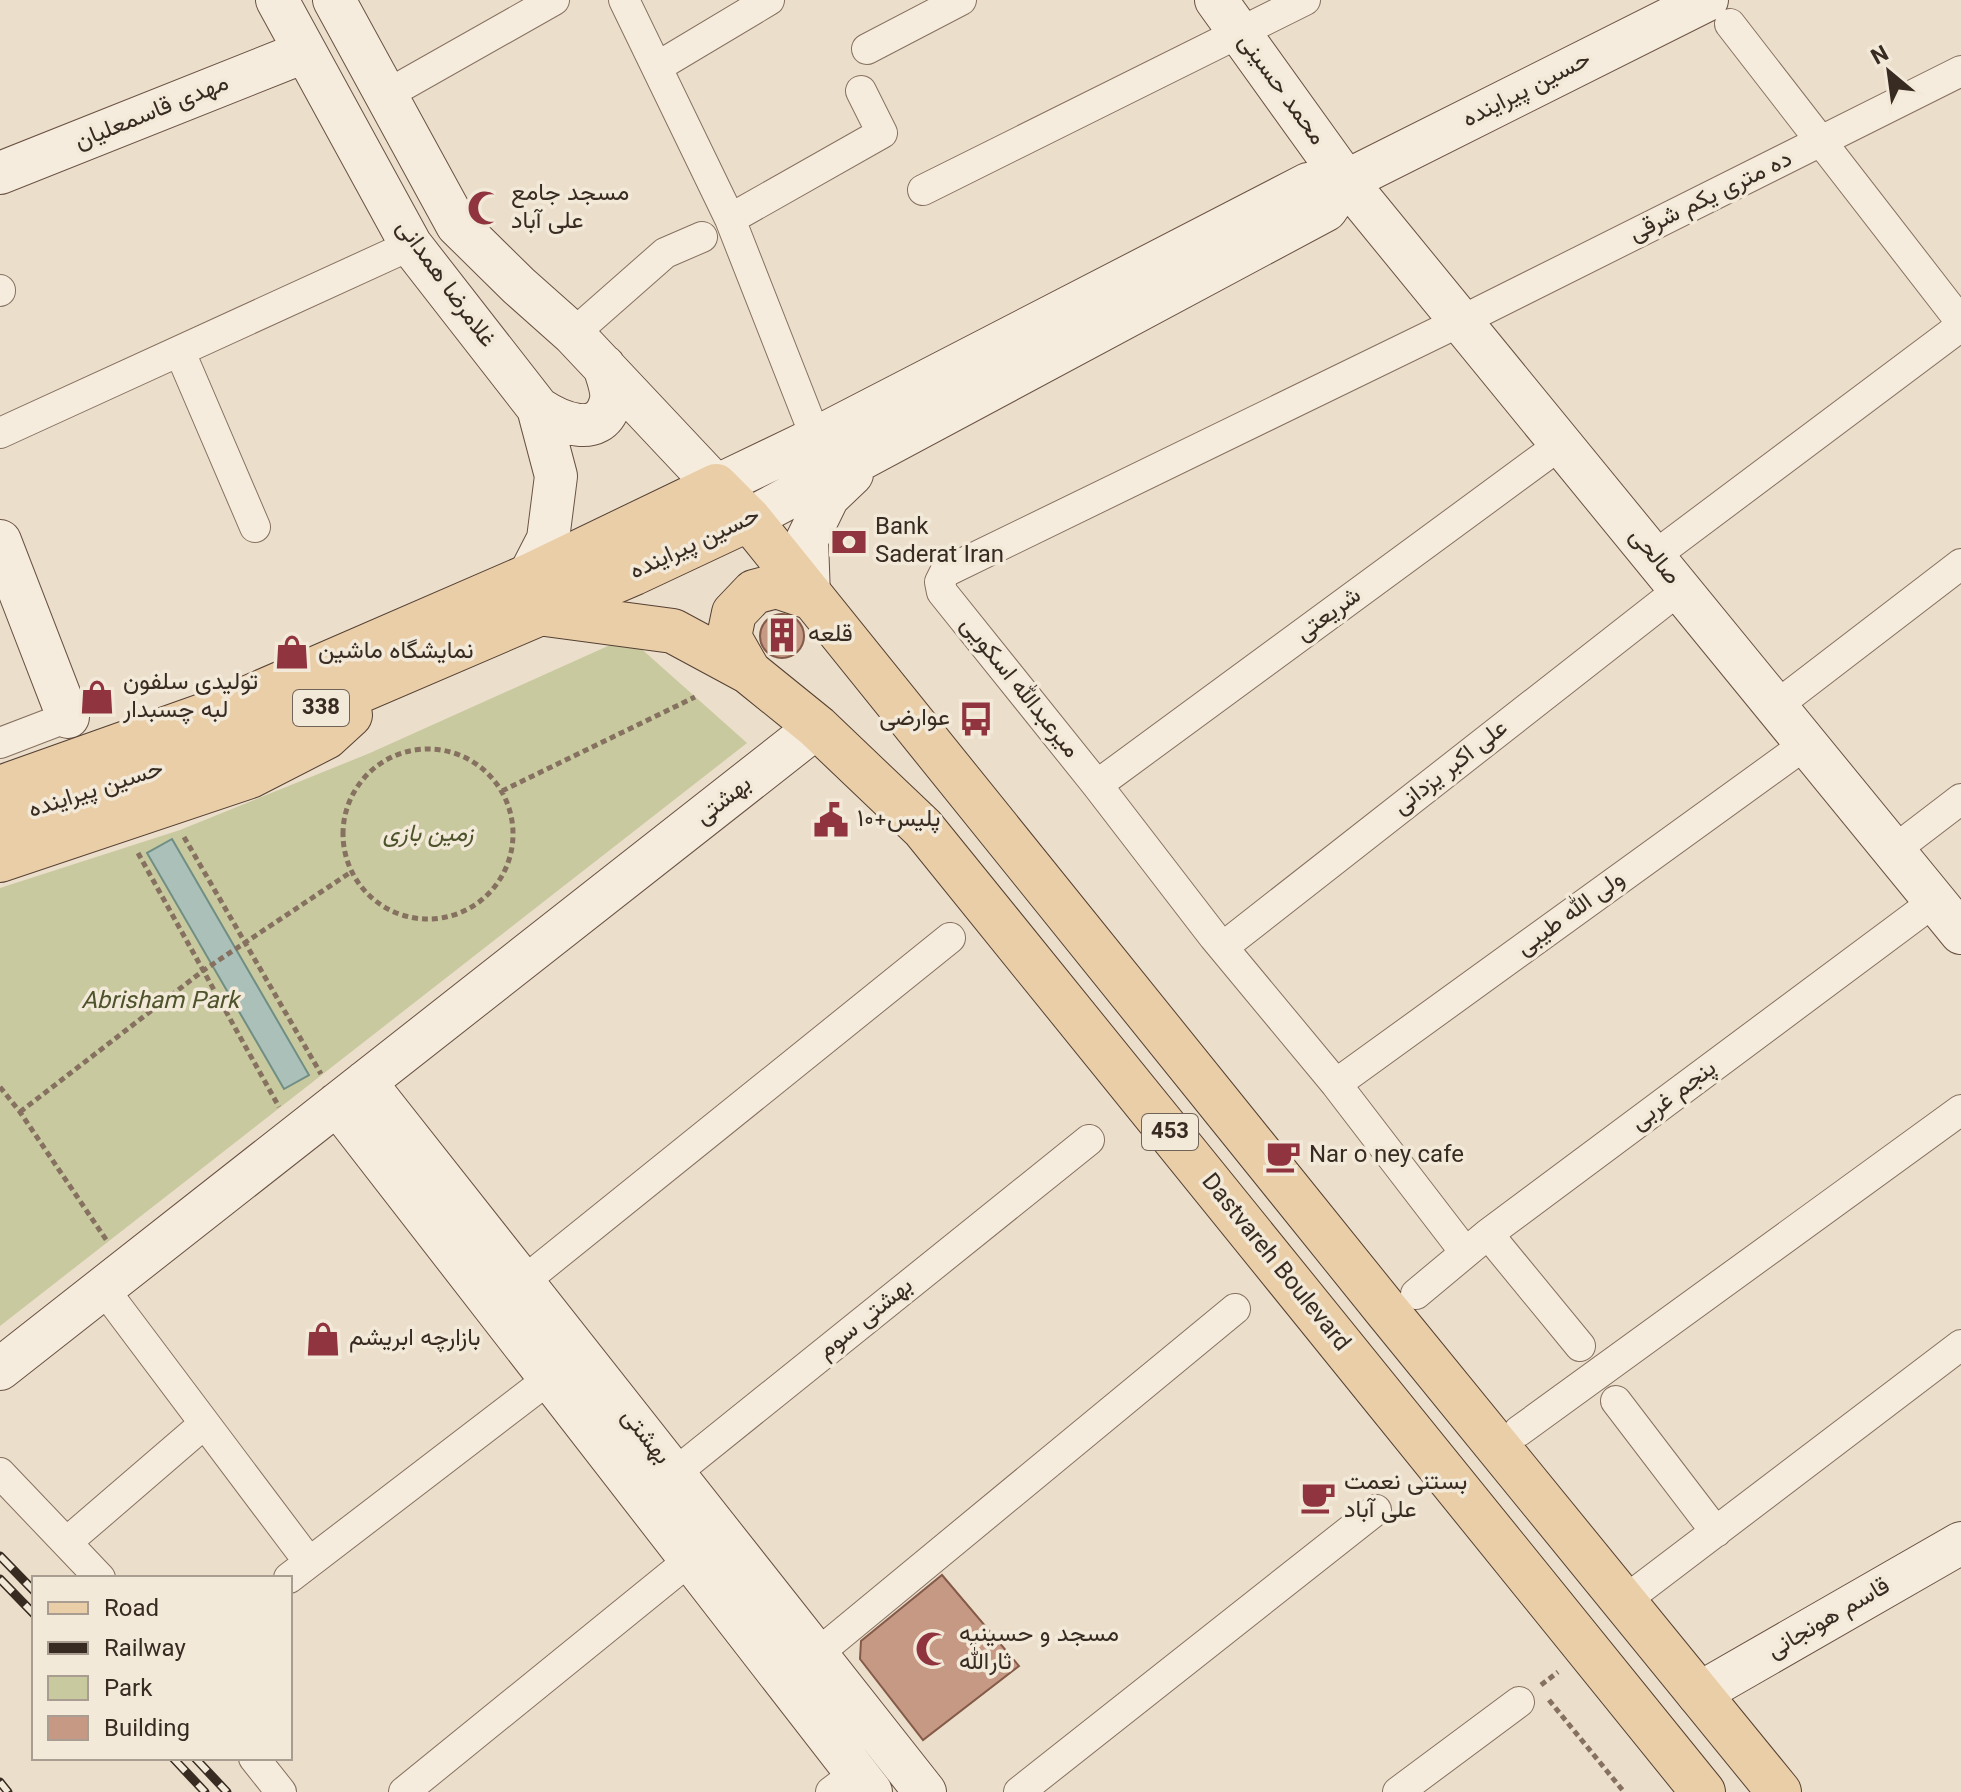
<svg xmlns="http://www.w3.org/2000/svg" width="1961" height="1792" font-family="Georgia,Vazirmatn,serif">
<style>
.green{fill:#c8c99f}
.water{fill:#aac0b8;stroke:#718e84;stroke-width:2}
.building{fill:#c69984;stroke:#845a48;stroke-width:2}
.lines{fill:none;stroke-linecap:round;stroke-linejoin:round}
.street-casing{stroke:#867160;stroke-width:32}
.secondary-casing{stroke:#695243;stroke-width:44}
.primary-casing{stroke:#554034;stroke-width:46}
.path{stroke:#867160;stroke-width:5;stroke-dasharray:6 4;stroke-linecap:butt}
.street{stroke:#f6ecdd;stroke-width:30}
.secondary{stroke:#f6ecdd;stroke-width:42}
.primary{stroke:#eacea7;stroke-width:44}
.rail-casing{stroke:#382b22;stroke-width:9}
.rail{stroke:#f3e9d9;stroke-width:6;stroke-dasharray:18;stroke-linecap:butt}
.labels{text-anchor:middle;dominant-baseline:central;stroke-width:7;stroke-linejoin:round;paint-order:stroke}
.shield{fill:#f3e9d9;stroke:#706459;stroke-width:2}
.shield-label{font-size:22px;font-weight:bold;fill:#382b22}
.street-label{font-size:24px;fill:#382b22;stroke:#f3e9d9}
.poi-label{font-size:24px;fill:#382b22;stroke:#f3e9d9;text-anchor:start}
.park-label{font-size:24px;font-style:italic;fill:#4d532b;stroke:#f3e9d9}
</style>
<rect width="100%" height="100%" fill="#ebdeca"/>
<path class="green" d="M 628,637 L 747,743 L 0,1326 L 0,888 L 180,830 L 370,753 Z"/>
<path class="water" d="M 172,839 L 309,1075 L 284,1089 L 147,853 Z"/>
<path class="building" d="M760 636a22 22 0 1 1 44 0a22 22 0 1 1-44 0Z
M 942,1575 L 1019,1666 L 923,1740 L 860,1659 L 861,1641 Z"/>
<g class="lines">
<g class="street-casing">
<path id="street" d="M 624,0 L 730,219 L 816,438
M 1730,24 L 1961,322
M 867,49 L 961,0
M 657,67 L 769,0
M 386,95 L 554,0
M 923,190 L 1305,0
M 730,219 L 882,133 L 861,91
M 0,291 L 0,290
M 573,334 L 665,253 L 702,237
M 180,352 L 255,527
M 0,433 L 411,245
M 1653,557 L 1961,326
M 1776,706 L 1961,564
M 0,743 L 68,717
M 1097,785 L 1561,444
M 1893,851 L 1961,799
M 1223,947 L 1680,589
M 1336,1084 L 1806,744
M 1488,1234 L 1580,1346
M 1465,1252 L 1336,1084 L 1214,937 L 1097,785 L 942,592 L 940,582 L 945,572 L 1461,321 L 1961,71
M 523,1282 L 950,938
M 103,1288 L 309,1562
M 1416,1294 L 1488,1234 L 1935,901
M 1616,1401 L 1716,1532
M 1519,1431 L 1961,1110
M 0,1473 L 100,1578
M 660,1485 L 1089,1140
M 67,1542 L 204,1424
M 289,1578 L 550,1378
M 1623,1602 L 1961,1345
M 817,1654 L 1235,1309
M 254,1758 L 281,1792
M 404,1792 L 691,1559
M 831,1792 L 856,1773
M 1019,1792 L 1376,1510
M 1398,1792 L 1519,1702"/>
</g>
<g class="secondary-casing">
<path id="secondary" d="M 277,0 L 411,245 L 538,408 L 556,476 L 548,539 L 529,576
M 334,0 L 457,225 L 519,286 L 573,334 L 716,486 L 816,438 L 1308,184 L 1346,181 L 1707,0
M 1216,0 L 1346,181 L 1961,933
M 0,173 L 304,52
M 538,408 C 559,422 599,440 610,404 C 614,392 607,377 604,366
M 749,519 L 1326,210 L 1346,181
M 0,541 L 68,717
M 809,597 L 807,540 L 828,497 L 852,474
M 365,1082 L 925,1792
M 337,1104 L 871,1792
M 0,1369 L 817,727
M 1698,1694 L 1961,1543"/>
</g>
<g class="primary-casing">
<path id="primary" d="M 538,613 L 673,631 L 749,672 L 817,727 L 923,828 L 1703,1792
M 749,672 L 729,637 L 734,613 L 754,592 L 776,586 L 809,597
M 0,788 L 225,708 L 529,576 L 716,486 L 749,519 L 1387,1311 L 1779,1792
M 0,822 L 238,743 L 634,573 L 749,519
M 0,860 L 250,776 L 326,737 L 350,715"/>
</g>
<path class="path" d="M343 834a85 85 0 1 1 170 0a85 85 0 1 1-170 0Z
M 502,791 L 695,697
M 184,837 L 321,1074
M 138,853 L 279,1107
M 0,1087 L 20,1112 L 107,1241
M 20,1112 L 204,970 L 351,872
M 1541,1685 L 1558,1672
M 1549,1700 L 1624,1792"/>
<use href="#street" class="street"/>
<use href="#secondary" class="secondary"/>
<use href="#primary" class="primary"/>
<g class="rail-casing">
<path id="rail" d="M 0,1556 L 34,1591
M 0,1579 L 34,1614
M 173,1758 L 205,1792
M 195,1758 L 227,1792
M 0,1782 L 8,1792"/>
</g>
<use href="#rail" class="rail"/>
</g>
<defs>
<g id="mosque-bare" transform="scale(2.76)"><path d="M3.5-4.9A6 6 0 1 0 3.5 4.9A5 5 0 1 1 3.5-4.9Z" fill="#90353f" stroke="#f3e9d9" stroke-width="2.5" paint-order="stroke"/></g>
<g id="bank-bare" transform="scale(2.76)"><path d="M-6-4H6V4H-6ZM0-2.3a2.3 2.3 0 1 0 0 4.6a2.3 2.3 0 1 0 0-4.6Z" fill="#90353f" stroke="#f3e9d9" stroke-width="2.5" paint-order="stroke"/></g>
<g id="building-bare" transform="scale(2.76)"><path d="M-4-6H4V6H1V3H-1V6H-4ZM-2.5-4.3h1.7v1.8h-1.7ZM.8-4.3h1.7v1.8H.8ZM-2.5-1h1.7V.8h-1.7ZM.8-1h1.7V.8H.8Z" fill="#90353f" stroke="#f3e9d9" stroke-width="2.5" paint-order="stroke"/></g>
<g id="shop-bare" transform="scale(2.76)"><path d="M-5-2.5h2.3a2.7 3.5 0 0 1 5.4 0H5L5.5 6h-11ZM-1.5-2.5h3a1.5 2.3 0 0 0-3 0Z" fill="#90353f" stroke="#f3e9d9" stroke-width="2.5" paint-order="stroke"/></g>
<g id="bus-bare" transform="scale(2.76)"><path d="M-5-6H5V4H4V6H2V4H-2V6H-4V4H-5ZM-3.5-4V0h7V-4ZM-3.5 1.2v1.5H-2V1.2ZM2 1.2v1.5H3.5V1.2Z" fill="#90353f" stroke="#f3e9d9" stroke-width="2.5" paint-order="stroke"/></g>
<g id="civic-bare" transform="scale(2.76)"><path d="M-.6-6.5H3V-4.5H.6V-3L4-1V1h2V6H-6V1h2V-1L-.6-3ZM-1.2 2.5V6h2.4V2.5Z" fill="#90353f" stroke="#f3e9d9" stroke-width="2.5" paint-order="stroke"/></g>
<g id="cafe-bare" transform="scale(2.76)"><path d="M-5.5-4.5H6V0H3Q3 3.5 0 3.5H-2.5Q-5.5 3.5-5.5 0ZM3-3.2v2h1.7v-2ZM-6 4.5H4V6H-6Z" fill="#90353f" stroke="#f3e9d9" stroke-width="2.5" paint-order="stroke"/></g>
</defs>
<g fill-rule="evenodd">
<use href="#mosque-bare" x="485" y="208"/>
<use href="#bank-bare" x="849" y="542"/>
<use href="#building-bare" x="782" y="635"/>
<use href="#shop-bare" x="292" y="652"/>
<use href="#shop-bare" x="97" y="697"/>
<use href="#bus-bare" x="976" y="719"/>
<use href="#civic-bare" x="831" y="820"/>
<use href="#cafe-bare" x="1283" y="1156"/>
<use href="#shop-bare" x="323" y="1339"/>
<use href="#cafe-bare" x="1318" y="1497"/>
<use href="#mosque-bare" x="933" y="1649"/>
</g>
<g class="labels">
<g class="shield">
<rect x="293" y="690" width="56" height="36" rx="6"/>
<rect x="1142" y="1114" width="56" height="36" rx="6"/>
</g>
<g class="shield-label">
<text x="321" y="708">338</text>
<text x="1170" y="1132">453</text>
</g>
<g class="street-label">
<text transform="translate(1281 90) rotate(54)">محمد حسینی</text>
<text transform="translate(1527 90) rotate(-27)">حسین پیراینده</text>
<text transform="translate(152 113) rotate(-22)">مهدی قاسمعلیان</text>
<text transform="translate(1711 197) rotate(-26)">ده متری یکم شرقی</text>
<text transform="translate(445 284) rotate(54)">غلامرضا همدانی</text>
<text transform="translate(695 544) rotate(-25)">حسین پیراینده</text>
<text transform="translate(1654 557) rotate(51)">صالحی</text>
<text transform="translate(1329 615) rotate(-36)">شریعتی</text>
<text transform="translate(1019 688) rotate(51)">میرعبدالله اسکویی</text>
<text transform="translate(1451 768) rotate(-38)">علی اکبر یزدانی</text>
<text transform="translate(96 790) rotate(-18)">حسین پیراینده</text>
<text transform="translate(724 801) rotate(-38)">بهشتی</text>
<text transform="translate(1571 914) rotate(-36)">ولی الله طیبی</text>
<text transform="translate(1674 1096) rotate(-37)">پنجم غربی</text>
<text transform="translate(1275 1263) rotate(51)">Dastvareh Boulevard</text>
<text transform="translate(866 1319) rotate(-39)">بهشتی سوم</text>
<text transform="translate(645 1437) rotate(52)">بهشتی</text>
<text transform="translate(1829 1619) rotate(-30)">قاسم هونجانی</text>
</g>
<g class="poi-label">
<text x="511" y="194">مسجد جامع<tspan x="511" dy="28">علی آباد</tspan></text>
<text x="875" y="528">Bank<tspan x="875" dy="28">Saderat Iran</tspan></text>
<text x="808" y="635">قلعه</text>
<text x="318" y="652">نمایشگاه ماشین</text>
<text x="123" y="683">تولیدی سلفون<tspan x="123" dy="28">لبه‌ چسبدار</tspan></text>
<text x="950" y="719" text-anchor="end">عوارضی</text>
<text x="857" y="820">پلیس+۱۰</text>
<text x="1309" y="1156">Nar o ney cafe</text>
<text x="349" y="1339">بازارچه ابریشم</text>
<text x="1344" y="1483">بستنی نعمت<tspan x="1344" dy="28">علی آباد</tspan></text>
<text x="959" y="1635">مسجد و حسینیه<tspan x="959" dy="28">ثارالله</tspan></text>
</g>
<g class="park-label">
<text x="428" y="835">زمین بازی</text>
<text x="160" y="1002">Abrisham Park</text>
</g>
</g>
<rect x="32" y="1576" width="260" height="184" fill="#f3e9d9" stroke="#a89d90" stroke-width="2"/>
<rect x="48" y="1602" width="40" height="12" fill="#eacea7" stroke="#a89d90" stroke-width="2"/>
<text x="104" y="1616" font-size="24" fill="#382b22">Road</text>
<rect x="48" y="1642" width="40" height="12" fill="#382b22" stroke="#a89d90" stroke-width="2"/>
<text x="104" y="1656" font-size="24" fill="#382b22">Railway</text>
<rect x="48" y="1676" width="40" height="24" fill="#c8c99f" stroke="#a89d90" stroke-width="2"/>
<text x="104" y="1696" font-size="24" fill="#382b22">Park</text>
<rect x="48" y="1716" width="40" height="24" fill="#c69984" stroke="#a89d90" stroke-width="2"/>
<text x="104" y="1736" font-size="24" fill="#382b22">Building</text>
<g transform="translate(1889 72) rotate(331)" stroke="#f3e9d9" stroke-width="6" paint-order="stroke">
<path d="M0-6L14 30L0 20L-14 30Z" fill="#382b22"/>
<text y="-12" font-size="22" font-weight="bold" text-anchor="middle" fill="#382b22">N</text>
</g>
</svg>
